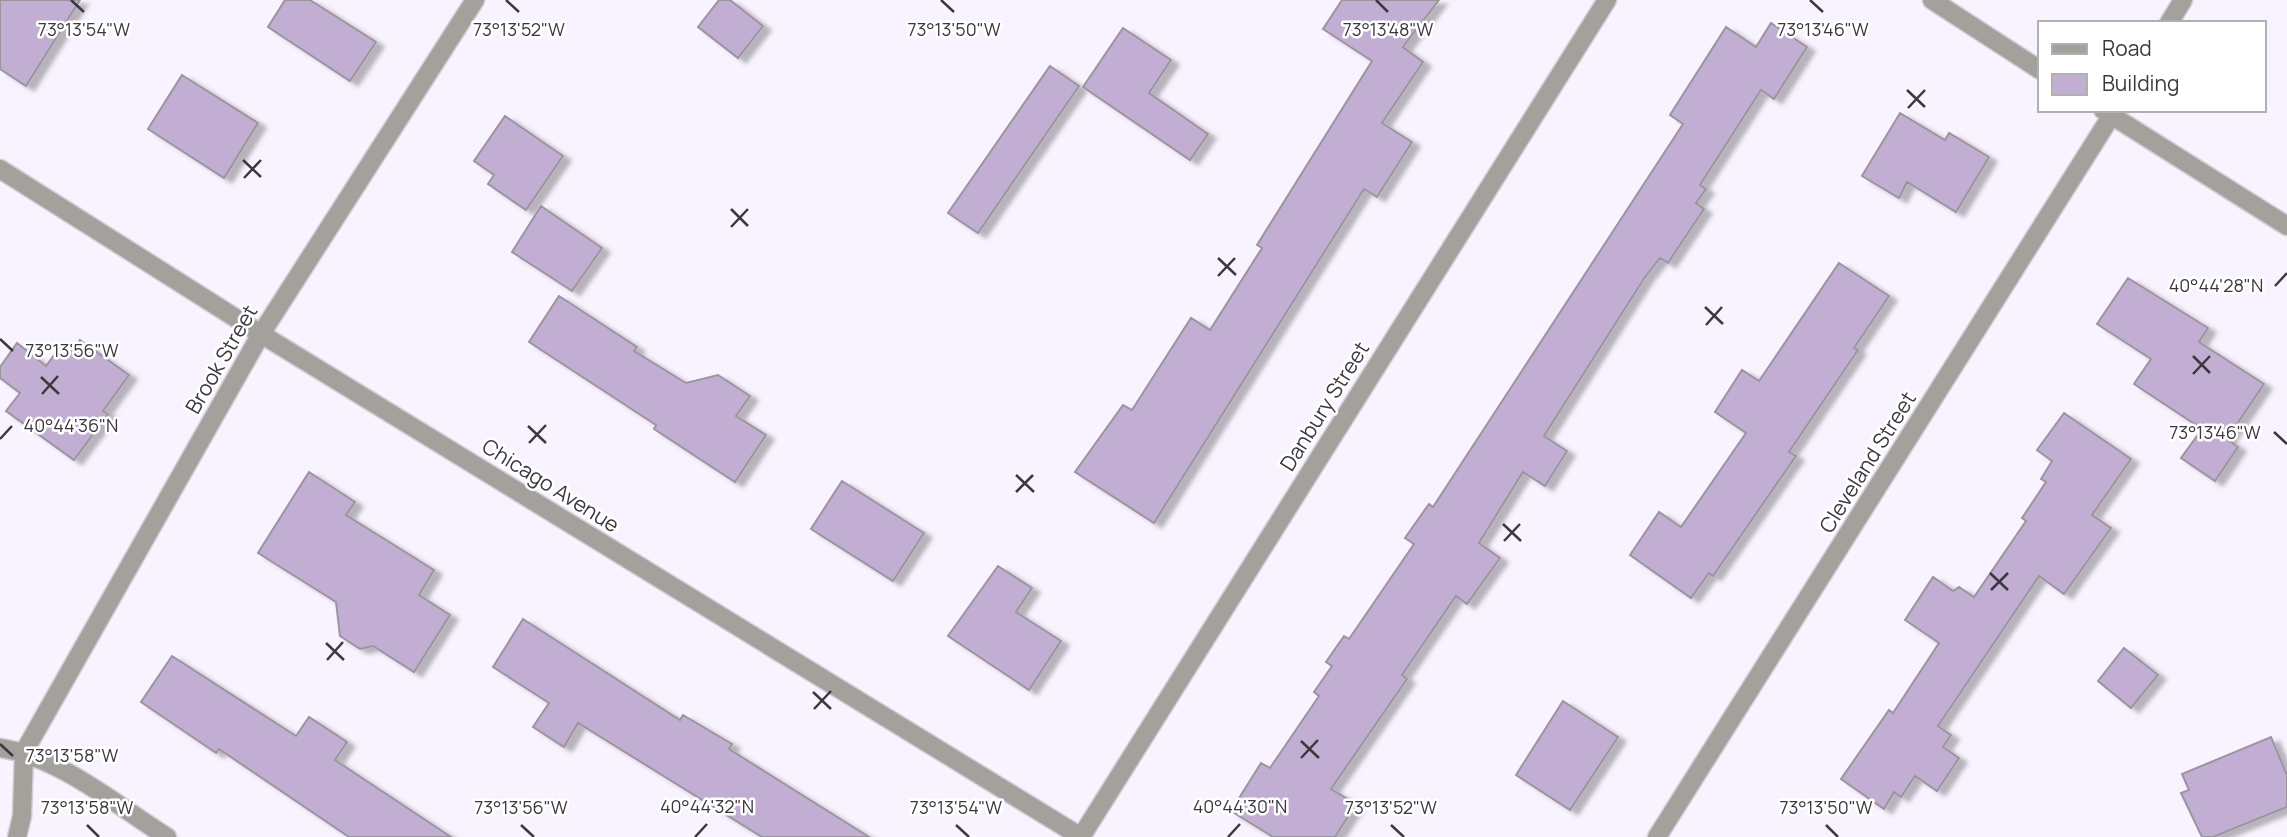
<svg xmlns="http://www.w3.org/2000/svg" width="2287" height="837" font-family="Manrope,sans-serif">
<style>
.building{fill:#c2add3;stroke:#9b95a0;stroke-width:2;filter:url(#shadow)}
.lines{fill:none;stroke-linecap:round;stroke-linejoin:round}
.minor-casing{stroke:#d3ced8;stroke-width:21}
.minor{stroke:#a4a09c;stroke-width:18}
.ticks{fill:none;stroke:#3b393d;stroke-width:2.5}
.labels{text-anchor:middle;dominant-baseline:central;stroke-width:5;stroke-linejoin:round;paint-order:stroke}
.street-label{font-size:21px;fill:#3b393d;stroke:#fff}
.ticks-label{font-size:18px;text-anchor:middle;fill:#3b393d;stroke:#fff;stroke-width:5;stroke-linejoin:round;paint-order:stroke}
</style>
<defs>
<filter id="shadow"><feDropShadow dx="8" dy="4.5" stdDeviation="2" flood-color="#0004"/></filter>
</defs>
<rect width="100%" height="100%" fill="#f9f3ff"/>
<path class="building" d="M 0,0 L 80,0 L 26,86 L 0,69 Z
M 285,0 L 310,0 L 376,42 L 350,81 L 268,27 Z
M 719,0 L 730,0 L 763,26 L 738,58 L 698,27 Z
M 1342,0 L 1439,0 L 1403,47 L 1423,62 L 1382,123 L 1412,142 L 1377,197 L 1364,189 L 1154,523 L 1075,472 L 1123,405 L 1132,410 L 1191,318 L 1210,330 L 1262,248 L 1257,245 L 1372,61 L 1323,29 Z
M 1771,23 L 1807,47 L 1774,99 L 1761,90 L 1700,185 L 1706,189 L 1696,203 L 1704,209 L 1668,263 L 1660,258 L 1645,277 L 1544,436 L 1567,451 L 1545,486 L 1523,472 L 1479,543 L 1500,558 L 1467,604 L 1456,596 L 1402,675 L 1407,679 L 1331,789 L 1356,804 L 1335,837 L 1273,837 L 1231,811 L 1261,763 L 1270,768 L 1319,696 L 1314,692 L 1332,666 L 1326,662 L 1344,636 L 1349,639 L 1414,544 L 1405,538 L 1429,504 L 1433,507 L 1683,124 L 1670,115 L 1726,27 L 1756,47 Z
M 1123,28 L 1171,60 L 1149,93 L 1208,134 L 1190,160 L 1083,87 Z
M 1050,66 L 1079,86 L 978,233 L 948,213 Z
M 182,75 L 258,123 L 224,178 L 148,129 Z
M 1900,113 L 1945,140 L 1949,133 L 1989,157 L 1956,212 L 1907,182 L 1899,198 L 1862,176 Z
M 505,116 L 563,156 L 526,210 L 488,184 L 494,175 L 474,161 Z
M 541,206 L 602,248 L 572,291 L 512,252 Z
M 1839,263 L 1889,296 L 1854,348 L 1858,350 L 1789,452 L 1796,456 L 1713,576 L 1709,573 L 1691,598 L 1630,555 L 1659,512 L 1681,527 L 1746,433 L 1715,412 L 1742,370 L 1759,381 Z
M 2128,278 L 2208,328 L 2199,342 L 2264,384 L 2227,439 L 2238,447 L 2215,481 L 2181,458 L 2202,429 L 2134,384 L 2151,359 L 2097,324 Z
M 559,296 L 637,347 L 634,351 L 686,383 L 718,375 L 750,396 L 736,416 L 766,435 L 735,482 L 654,429 L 656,425 L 529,342 Z
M 80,340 L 129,375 L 103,411 L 108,414 L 74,460 L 6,411 L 20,393 L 0,378 L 0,367 L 17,343 L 46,366 L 63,343 L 73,350 Z
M 2064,413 L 2131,459 L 2092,515 L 2111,528 L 2064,594 L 2039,576 L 1938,726 L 1951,735 L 1943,747 L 1959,758 L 1937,791 L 1915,776 L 1901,797 L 1894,792 L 1884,809 L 1841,779 L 1889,710 L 1893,713 L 1939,643 L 1905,620 L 1933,577 L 1953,591 L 1959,587 L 1974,597 L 2026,521 L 2022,518 L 2046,482 L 2041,479 L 2052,461 L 2037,450 Z
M 309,472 L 355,502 L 346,515 L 434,570 L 419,595 L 450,615 L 414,672 L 373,646 L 360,649 L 340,636 L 336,602 L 258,553 Z
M 842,481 L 924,533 L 893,581 L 811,529 Z
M 998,566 L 1032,588 L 1016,612 L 1061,641 L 1029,690 L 948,636 Z
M 523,619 L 680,720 L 683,715 L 732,744 L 729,749 L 869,837 L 762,837 L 578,723 L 564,747 L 533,727 L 549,703 L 493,667 Z
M 2124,648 L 2158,675 L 2131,708 L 2098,681 Z
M 172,656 L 296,736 L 309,717 L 347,742 L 335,760 L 451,837 L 349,837 L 219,749 L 216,753 L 141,702 Z
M 1563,701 L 1618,737 L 1570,810 L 1516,775 Z
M 2271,737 L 2287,775 L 2287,807 L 2213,837 L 2202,837 L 2181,793 L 2189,790 L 2182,774 Z"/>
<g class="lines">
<g class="minor-casing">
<path id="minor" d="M 1932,0 L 2040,70
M 2169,23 L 2183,0
M 2103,110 L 2287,226
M 0,169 L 261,334 L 1081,837
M 0,748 C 60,757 116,805 167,837
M 17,837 L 22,816 L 24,752 L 261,334 L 475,0
M 1081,837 L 1607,0
M 1657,837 L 2115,110"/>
</g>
<use href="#minor" class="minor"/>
</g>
<path class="ticks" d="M 71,0 L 84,12M 506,0 L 519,12M 941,0 L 954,12M 1376,0 L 1388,12M 1810,0 L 1823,12M 1907,90 L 1925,107M 1908,108 L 1925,90M 243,160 L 261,177M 244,178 L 261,160M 731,209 L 748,226M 731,227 L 748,209M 1218,258 L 1236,275M 1218,276 L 1235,258M 2275,286 L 2287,273M 1705,307 L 1723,324M 1706,325 L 1722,307M 0,339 L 13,351M 2193,356 L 2210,373M 2193,374 L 2210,356M 41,377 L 59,394M 42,394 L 58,376M 528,426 L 546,443M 2274,432 L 2287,444M 0,439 L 12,426M 529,443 L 546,425M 1016,475 L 1034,492M 1016,492 L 1033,475M 1503,524 L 1521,541M 1504,541 L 1520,524M 1990,573 L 2008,590M 1991,590 L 2008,573M 326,643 L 344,660M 327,660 L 343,642M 813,692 L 831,709M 814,709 L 831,691M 1301,741 L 1319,758M 0,744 L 13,756M 1301,758 L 1318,740M 87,825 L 99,837M 521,825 L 534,837M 956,825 L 969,837M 1391,825 L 1404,837M 1826,825 L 1838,837M 695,837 L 707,824M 1228,837 L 1240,824"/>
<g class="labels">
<g class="street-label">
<text transform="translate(221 359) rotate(-60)">Brook Street</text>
<text transform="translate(1324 406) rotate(-58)">Danbury Street</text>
<text transform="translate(1867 462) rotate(-58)">Cleveland Street</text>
<text transform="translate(551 485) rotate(32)">Chicago Avenue</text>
</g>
</g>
<g class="ticks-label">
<text x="84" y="36">73°13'54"W</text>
<text x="519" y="36">73°13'52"W</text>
<text x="954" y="36">73°13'50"W</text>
<text x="1388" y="36">73°13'48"W</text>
<text x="1823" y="36">73°13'46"W</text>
<text x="2216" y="292">40°44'28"N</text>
<text x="72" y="357">73°13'56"W</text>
<text x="71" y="432">40°44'36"N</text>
<text x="2215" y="439">73°13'46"W</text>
<text x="72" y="762">73°13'58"W</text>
<text x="707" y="813">40°44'32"N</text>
<text x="1240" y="813">40°44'30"N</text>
<text x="87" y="814">73°13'58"W</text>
<text x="521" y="814">73°13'56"W</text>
<text x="956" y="814">73°13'54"W</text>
<text x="1391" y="814">73°13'52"W</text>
<text x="1826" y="814">73°13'50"W</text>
</g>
<rect x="2038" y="21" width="228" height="91" fill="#ffffff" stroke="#b1b0b1" stroke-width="2"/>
<rect x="2052" y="44" width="35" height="10" fill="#a4a09c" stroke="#b1b0b1" stroke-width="2"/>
<text x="2102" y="56" font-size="21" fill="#3b393d">Road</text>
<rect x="2052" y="74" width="35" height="21" fill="#c2add3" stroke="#b1b0b1" stroke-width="2"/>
<text x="2102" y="91" font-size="21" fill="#3b393d">Building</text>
</svg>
